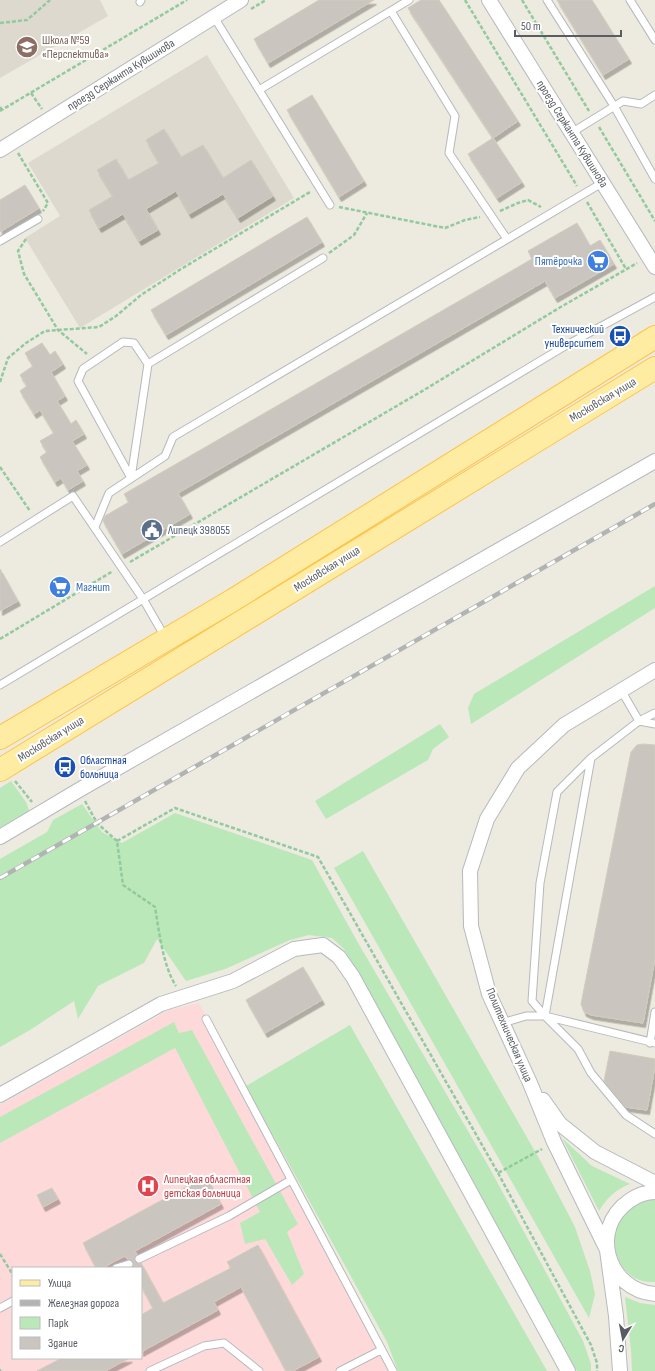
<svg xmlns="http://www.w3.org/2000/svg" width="655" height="1371" font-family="'Sofia Sans Condensed',sans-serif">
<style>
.education{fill:#ddd9ce}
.medical{fill:#fddad9;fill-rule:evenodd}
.green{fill:#bbe8b9}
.building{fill:#cac6bf;stroke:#d2cbbd;filter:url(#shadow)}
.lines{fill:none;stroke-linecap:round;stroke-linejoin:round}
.service-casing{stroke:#b6b9be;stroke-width:9}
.minor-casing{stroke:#b6b9be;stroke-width:16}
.primary-casing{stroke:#fec348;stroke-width:24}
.path{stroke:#92c99f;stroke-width:2.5;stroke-dasharray:4 2;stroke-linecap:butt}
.service{stroke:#fff;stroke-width:7}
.minor{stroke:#fff;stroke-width:14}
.primary{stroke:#ffeca3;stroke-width:22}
.rail-casing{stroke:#b2b3b3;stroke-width:4.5}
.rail{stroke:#fff;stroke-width:3;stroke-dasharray:9;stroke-linecap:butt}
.labels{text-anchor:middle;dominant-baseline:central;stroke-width:4;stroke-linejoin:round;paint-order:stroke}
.education-label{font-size:12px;fill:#785e54;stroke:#fff;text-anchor:start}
.street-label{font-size:12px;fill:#595d62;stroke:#fff}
.shop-label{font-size:12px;fill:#366cbe;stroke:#fff;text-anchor:end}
.transit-label{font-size:12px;fill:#164399;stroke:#fff;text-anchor:end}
.service-label{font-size:12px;fill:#4e5e75;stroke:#fff;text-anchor:start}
.health-label{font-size:12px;fill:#be3a42;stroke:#fff;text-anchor:start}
</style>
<defs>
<filter id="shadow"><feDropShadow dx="2.5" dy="4.5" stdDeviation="0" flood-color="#0004"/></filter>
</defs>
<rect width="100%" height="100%" fill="#edeadf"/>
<path class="education" d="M 0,0 L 100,0 L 108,16 L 0,78 Z
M 207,55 L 294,198 L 80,328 L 25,238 L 60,216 L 28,163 Z"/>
<path class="medical" d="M 199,1003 L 394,1371 L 0,1371 L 0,1105 L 169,1010 ZM 13,1268 L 141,1268 L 141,1358 L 13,1358 Z"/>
<path class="green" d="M 655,586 L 655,608 L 471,724 L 468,708 L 474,694 Z
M 440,724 L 449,737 L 433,749 L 428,760 L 326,819 L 315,801 Z
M 11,781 L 26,802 L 30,813 L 0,830 L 0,788 Z
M 82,804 L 102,832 L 122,843 L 175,813 L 312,860 L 357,941 L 489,1167 L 583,1341 L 591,1364 L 591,1371 L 577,1371 L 344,949 L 332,938 L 309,935 L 290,940 L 225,969 L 186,981 L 157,939 L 144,963 L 98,986 L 78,1019 L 74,1001 L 30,1030 L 0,1047 L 0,859 L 47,832 L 53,820 Z
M 363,851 L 541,1162 L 575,1227 L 590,1271 L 595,1294 L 589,1318 L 334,868 Z
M 174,1022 L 179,1033 L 192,1030 L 298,1224 L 287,1232 L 304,1274 L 292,1285 L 265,1239 L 245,1244 L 240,1223 L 260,1212 L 175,1048 L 0,1143 L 0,1117 Z
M 350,1025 L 547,1371 L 398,1371 L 387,1342 L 246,1086 Z
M 562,1138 L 592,1166 L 630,1184 C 616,1189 607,1198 599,1211 Z
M 653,1199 L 655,1199 L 655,1282 C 616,1285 600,1231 630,1208 C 636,1203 644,1201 653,1199 Z
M 625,1297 L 640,1303 L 655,1305 L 655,1371 L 632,1371 L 631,1350 Z"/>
<path class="building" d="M 319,0 L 374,0 L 268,63 L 254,39 Z
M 421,0 L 439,0 L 518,121 L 493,138 L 408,8 Z
M 557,0 L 592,0 L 629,59 L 603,75 Z
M 312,95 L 364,181 L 339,197 L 287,110 Z
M 164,129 L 181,157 L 203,145 L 223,178 L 251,160 L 273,196 L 238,218 L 223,194 L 189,214 L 176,191 L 146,209 L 158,230 L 139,241 L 123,214 L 99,228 L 89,210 L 113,196 L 97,170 L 116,159 L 128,180 L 159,163 L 146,140 Z
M 493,138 L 522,182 L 497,198 L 468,154 Z
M 25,185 L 39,208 L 0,232 L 0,200 Z
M 307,217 L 322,242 L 166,335 L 151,310 Z
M 577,223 L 590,246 L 600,240 L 614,264 L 555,298 L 545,281 L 178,493 L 190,514 L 122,554 L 103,521 L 105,516 L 129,502 L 124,494 L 532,259 L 528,251 Z
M 42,343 L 50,355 L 55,351 L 63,364 L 51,372 L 65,396 L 57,401 L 71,424 L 76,420 L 84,434 L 72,441 L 87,465 L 77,471 L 83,481 L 68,490 L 61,478 L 55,482 L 40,457 L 47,452 L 40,441 L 54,433 L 40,410 L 34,414 L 20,391 L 27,386 L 20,375 L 33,366 L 25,353 Z
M 0,569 L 18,601 L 0,611 Z
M 643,744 L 655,745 L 655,958 L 643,1023 L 591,1015 L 584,1012 L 581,1004 L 631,752 L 637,745 Z
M 303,967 L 322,1000 L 265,1033 L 246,1000 Z
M 610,1051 L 655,1059 L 655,1066 L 647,1110 L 625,1107 L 604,1081 Z
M 206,1176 L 221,1204 L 135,1251 L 137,1255 L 135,1257 L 134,1261 L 137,1263 L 141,1263 L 163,1303 L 231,1268 L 227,1262 L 258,1245 L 319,1357 L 293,1371 L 286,1371 L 241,1287 L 214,1302 L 218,1310 L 141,1352 L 141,1315 L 153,1308 L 141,1286 L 141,1268 L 132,1268 L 134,1265 L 134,1262 L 130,1259 L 127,1259 L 125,1256 L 102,1268 L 96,1268 L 83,1243 Z
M 52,1188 L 58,1199 L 43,1207 L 37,1195 Z
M 62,1358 L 130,1358 L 105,1371 L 37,1371 Z"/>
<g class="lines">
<g class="service-casing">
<path id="service" d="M 547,0 L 614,106 L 655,179
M 630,0 L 655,40
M 140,2 L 141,0
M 391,11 L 455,116 L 449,153 L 507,239
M 214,17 L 330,205
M 259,90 L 409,0
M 571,133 L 623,101 L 641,104 L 655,95
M 0,241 L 38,219
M 131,478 L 148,364 L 323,258
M 131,478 L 78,381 L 83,369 L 123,342 L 134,343 L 148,364
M 95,527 L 109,493 L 165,456 L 173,437 L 602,183
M 0,542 L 73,496 L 143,599 L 165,637
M 0,685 L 565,346 L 655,297
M 621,690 L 639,721 L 655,713
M 545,1016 L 591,758 L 639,721 L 655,724
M 545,1016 L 532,1001 L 540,883 L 557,792 L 591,758
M 206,1019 L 393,1371
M 502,1023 L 526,1016 L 545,1016
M 650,1043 L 655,1012
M 655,1043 L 545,1016 L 578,1049 L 591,1073 L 626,1115 L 655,1134
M 139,1259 L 229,1216 L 291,1180
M 116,1268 L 129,1264
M 0,1308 L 13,1301
M 150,1371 L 204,1346 L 224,1343 L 259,1371
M 340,1371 L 381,1350"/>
</g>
<g class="minor-casing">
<path id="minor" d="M 489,0 L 655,267
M 0,150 L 241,0
M 0,837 L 79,790 L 655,461
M 0,1095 L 161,1004 L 233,981 L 294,949 L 323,945 L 339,957 L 353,977 L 568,1371
M 543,1100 L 560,1124 L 595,1152 L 655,1183
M 655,1192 C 646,1192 636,1196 629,1201 C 589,1229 607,1290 655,1294
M 620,1371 L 616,1316 L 607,1250 L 554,1142 L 530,1083 L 489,994 L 471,926 L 470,871 L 487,819 L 518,768 L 564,725 L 655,670"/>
</g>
<g class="primary-casing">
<path id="primary" d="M 0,738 L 233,600 L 655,337
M 0,770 L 655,368"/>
</g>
<path class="path" d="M 465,0 L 577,186
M 522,0 L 589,111
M 251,9 L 266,0
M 0,23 L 27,20 L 50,0
M 31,93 L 42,109
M 0,107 L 2,110
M 0,111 L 187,0
M 599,127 L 655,221
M 18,153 L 48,203 L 43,211
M 587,202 L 626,269
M 339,207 L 445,228 L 465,220 L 480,217
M 500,211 L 518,203 L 528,200 L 541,207
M 26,239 L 18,251 L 24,274 L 58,330 L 87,354
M 329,253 L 354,235 L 367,213
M 0,382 L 8,358 L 26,343 L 45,331 L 99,327 L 116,316 L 141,295 L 181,269 L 310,192
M 0,467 L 30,511
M 130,562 L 424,390 L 559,308 L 637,263
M 0,639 L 113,571
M 15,781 L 32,802
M 85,801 L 97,823 L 117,841 L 123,885 L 155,907 C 159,931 163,966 176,986
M 117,841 L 175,808 L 318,857 L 498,1173 L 542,1149
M 498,1173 L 591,1345 L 597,1363 L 597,1371
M 0,1254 L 13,1275
M 0,1369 L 0,1371"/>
<use href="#service" class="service"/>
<use href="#minor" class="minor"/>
<use href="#primary" class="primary"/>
<g class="rail-casing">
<path id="rail" d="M 0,878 L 655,504"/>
</g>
<use href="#rail" class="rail"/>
</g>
<defs>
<g id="school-disc" transform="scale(1.15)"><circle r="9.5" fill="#8d6e63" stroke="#fff"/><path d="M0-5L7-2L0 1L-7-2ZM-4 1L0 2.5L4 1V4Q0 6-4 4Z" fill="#fff"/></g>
<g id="supermarket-disc" transform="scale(1.15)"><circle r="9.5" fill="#3f7fe0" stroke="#fff"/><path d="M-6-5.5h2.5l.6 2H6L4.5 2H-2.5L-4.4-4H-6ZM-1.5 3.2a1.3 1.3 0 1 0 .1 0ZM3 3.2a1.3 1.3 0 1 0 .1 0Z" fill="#fff"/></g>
<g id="bus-disc" transform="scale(1.15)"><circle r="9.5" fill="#1a4fb4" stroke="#fff"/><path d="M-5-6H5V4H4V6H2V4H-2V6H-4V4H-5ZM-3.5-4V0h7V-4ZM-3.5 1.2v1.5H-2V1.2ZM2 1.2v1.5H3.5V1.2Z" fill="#fff"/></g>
<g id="civic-disc" transform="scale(1.15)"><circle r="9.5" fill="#5c6f8a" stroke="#fff"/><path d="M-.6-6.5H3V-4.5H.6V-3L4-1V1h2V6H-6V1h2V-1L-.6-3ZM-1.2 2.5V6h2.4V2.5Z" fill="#fff"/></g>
<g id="hospital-disc" transform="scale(1.15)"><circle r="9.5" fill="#e0444e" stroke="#fff"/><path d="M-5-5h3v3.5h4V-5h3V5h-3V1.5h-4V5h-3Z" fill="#fff"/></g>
</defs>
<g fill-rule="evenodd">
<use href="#school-disc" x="27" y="47"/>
<use href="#supermarket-disc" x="598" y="261"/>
<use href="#bus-disc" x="620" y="336"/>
<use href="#civic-disc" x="152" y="530"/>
<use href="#supermarket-disc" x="60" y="587"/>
<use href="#bus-disc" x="65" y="767"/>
<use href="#hospital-disc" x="148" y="1186"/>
</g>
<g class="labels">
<g class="education-label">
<text x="42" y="40">Школа №59<tspan x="42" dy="14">«Перспектива»</tspan></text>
</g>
<g class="street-label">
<text transform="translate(121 75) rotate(-32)">проезд Сержанта Кувшинова</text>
<text transform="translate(572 134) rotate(58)">проезд Сержанта Кувшинова</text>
<text transform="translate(603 400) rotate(-31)">Московская улица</text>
<text transform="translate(327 569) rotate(-32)">Московская улица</text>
<text transform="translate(51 739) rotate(-32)">Московская улица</text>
<text transform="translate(509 1035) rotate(67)">Политехническая улица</text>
</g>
<g class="shop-label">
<text x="582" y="261">Пятёрочка</text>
<text x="76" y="587" text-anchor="start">Магнит</text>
</g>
<g class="transit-label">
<text x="604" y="329">Технический<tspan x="604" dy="14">университет</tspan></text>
<text x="80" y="760" text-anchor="start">Областная<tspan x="80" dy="14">больница</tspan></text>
</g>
<g class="service-label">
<text x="168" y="530">Липецк 398055</text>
</g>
<g class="health-label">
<text x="164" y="1179">Липецкая областная<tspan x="164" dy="14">детская больница</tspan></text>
</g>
</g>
<rect x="12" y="1267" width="130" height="92" fill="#ffffff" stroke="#bdbec0"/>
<rect x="20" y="1280" width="20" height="6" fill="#ffeca3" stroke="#bdbec0"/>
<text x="48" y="1287" font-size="12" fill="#595d62">Улица</text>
<rect x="20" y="1300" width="20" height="6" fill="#b2b3b3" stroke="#bdbec0"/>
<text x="48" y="1307" font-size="12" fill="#595d62">Железная дорога</text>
<rect x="20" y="1317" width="20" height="12" fill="#bbe8b9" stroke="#bdbec0"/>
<text x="48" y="1327" font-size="12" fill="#595d62">Парк</text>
<rect x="20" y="1337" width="20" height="12" fill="#cac6bf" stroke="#bdbec0"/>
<text x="48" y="1347" font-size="12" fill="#595d62">Здание</text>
<g transform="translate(623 1339) rotate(190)" stroke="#ffffff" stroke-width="3" paint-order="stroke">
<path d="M0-3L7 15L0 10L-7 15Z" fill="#595d62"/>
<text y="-6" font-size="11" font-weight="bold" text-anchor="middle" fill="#595d62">С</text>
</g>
<path d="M515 30v6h106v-6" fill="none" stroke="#595d62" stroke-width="2"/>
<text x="521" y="30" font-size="12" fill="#595d62" stroke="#ffffff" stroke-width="3" paint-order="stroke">50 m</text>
</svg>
